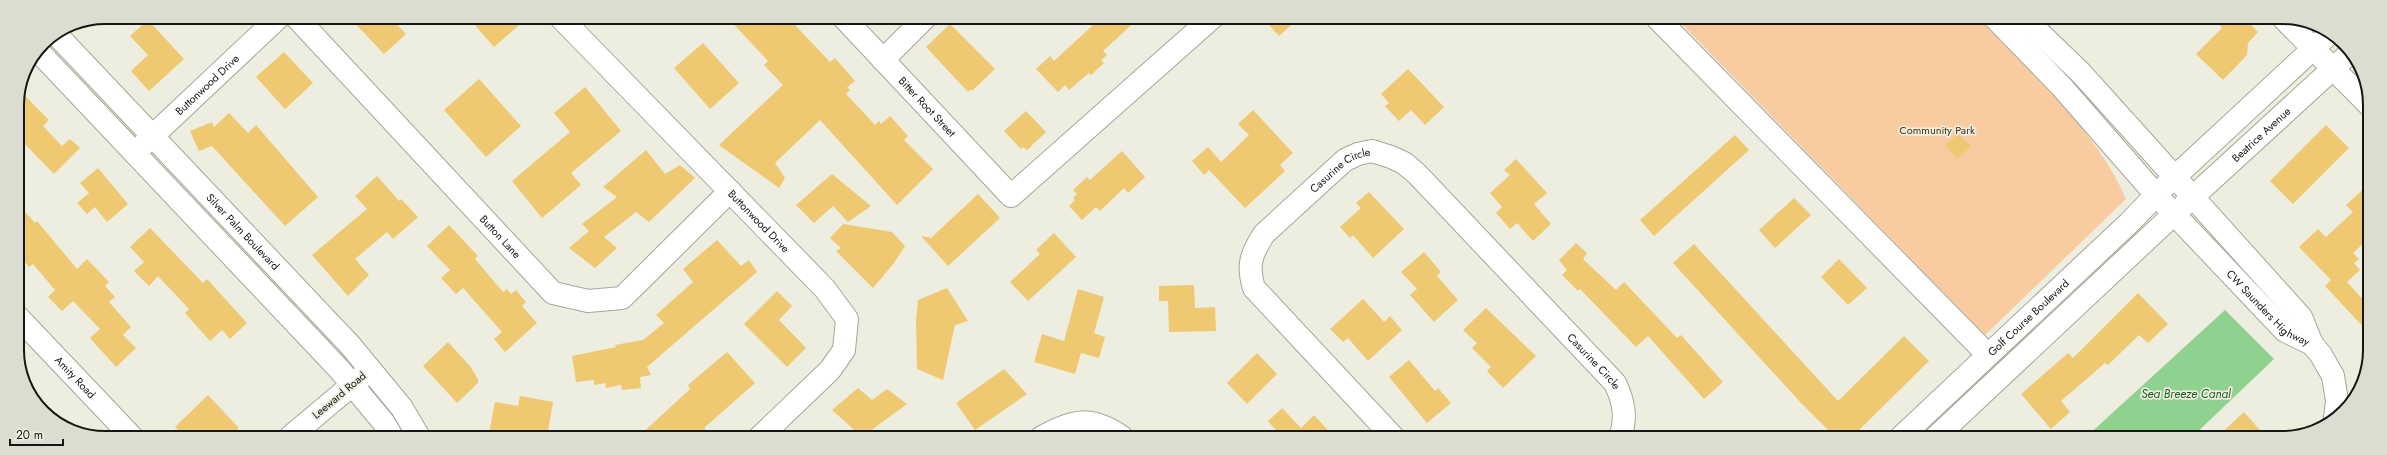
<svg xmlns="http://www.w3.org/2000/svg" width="2387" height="455" font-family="Jost,sans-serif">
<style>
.green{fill:#f8cca0}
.water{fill:#8fd18e}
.building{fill:#efc971}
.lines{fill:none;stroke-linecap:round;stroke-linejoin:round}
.minor-casing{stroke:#a6a699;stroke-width:24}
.major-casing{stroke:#a6a699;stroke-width:24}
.minor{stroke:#fff;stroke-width:22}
.major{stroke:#fff;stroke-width:22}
.labels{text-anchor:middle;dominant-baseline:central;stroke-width:3.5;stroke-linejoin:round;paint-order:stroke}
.street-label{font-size:11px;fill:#161612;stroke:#edede0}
.park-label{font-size:11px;fill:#4f3517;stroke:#edede0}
.water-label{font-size:12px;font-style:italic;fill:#1d5f21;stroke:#edede0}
.rim{fill:none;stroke:#161612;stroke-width:2}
</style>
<rect width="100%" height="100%" fill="#edede0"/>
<path class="green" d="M 1676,18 L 1979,18 C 2030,67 2098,134 2126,199 L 1985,335 Z"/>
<path class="water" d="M 2225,310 L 2274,359 L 2191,438 L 2085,438 Z"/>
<path class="building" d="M 349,17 L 390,17 L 406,34 L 384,54 Z
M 468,17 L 528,17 L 494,47 Z
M 727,17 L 802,17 L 794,24 L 830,62 L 835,58 L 855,81 L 847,87 L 850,90 L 846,94 L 875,125 L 879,121 L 881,124 L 890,116 L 908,136 L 904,140 L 933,169 L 897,205 L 820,120 L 775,163 L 785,178 L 779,188 L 719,145 L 783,85 L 764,65 L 768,61 Z
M 1097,17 L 1140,17 L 1103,51 L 1107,55 L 1101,60 L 1104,63 L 1091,75 L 1089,73 L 1069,90 L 1065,85 L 1058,92 L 1036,69 L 1050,56 L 1054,61 L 1092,26 L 1090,24 Z
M 1262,17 L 1300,17 L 1279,36 Z
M 2212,18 L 2244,18 L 2258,32 L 2248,43 L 2247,55 L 2223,80 L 2196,54 L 2222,28 Z
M 148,20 L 184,59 L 149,91 L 131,71 L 148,55 L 130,36 Z
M 950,24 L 995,69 L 972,91 L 971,89 L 968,92 L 926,47 Z
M 703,43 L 739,83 L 710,109 L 674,68 Z
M 284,52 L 313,83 L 285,109 L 256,77 Z
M 1408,69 L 1444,107 L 1425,125 L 1411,110 L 1399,121 L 1385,106 L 1389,103 L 1381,94 Z
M 479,79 L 521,126 L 486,157 L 444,110 Z
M 585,87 L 621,131 L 571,173 L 581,185 L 542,218 L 512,181 L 570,132 L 554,113 Z
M 20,91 L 49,120 L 43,126 L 62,146 L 70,139 L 80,148 L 54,174 L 17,136 L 17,105 Z
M 1253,110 L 1293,153 L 1280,165 L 1285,171 L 1245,208 L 1209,170 L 1204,175 L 1192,161 L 1208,147 L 1221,162 L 1249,135 L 1238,124 Z
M 1026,111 L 1046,132 L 1027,150 L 1023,147 L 1021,149 L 1004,131 Z
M 229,113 L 248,133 L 256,125 L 318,197 L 285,226 L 212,146 L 199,151 L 190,131 L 212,122 L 214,127 Z
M 2326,125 L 2349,148 L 2293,204 L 2270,181 Z
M 1958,133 L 1971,146 L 1958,159 L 1945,146 Z
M 1735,135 L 1749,150 L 1654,236 L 1640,220 Z
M 646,150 L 665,174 L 680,165 L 695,178 L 649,222 L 636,212 L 604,237 L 617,248 L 595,268 L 569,248 L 589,231 L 582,224 L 617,197 L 603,187 Z
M 1122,151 L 1145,177 L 1128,193 L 1124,188 L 1100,211 L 1096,207 L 1082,220 L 1069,206 L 1075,200 L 1073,198 L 1077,194 L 1073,190 L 1087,177 L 1090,180 Z
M 1516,159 L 1547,193 L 1534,204 L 1551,224 L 1533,241 L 1517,223 L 1510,229 L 1496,213 L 1502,207 L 1490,193 L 1510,175 L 1504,170 Z
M 98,168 L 128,204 L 107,222 L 95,207 L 87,214 L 77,203 L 89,193 L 80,183 Z
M 832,174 L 871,206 L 848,222 L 833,206 L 814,223 L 796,205 Z
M 377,176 L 399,201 L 401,199 L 418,217 L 393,239 L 387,232 L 355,259 L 369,275 L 348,296 L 312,255 L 367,209 L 355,196 Z
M 2369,184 L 2369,238 L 2353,253 L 2359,259 L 2354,263 L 2360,270 L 2347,282 L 2369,306 L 2369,333 L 2325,286 L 2331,280 L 2299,247 L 2318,229 L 2326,237 L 2353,212 L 2346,205 Z
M 1369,192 L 1404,229 L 1373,258 L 1353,235 L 1350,238 L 1340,227 L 1361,208 L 1356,203 Z
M 978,194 L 1000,218 L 948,266 L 921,236 L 931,238 Z
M 1794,198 L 1811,215 L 1775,248 L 1759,230 Z
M 18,204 L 35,223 L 37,221 L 77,269 L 87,259 L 109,282 L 105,286 L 115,297 L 109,302 L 131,327 L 123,335 L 136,348 L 116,367 L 90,338 L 100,329 L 73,301 L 62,311 L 48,297 L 55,290 L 33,264 L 29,267 L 18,254 Z
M 843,224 L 892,232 L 905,246 L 894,263 L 873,288 L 836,251 L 841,248 L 830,238 Z
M 449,225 L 478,256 L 475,259 L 503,292 L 507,289 L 511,294 L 516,290 L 526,302 L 522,306 L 537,323 L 505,352 L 494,339 L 502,332 L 463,288 L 456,294 L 441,278 L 450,270 L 427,246 Z
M 150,228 L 203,283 L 207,279 L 247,323 L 230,339 L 222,330 L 210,341 L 185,313 L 189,309 L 158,276 L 149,286 L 134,271 L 144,262 L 130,247 Z
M 1054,233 L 1076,257 L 1028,301 L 1010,282 L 1040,254 L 1036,250 Z
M 717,240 L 741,266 L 749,260 L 757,272 L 647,367 L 651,375 L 640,377 L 641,388 L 622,390 L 621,385 L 606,388 L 605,383 L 594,385 L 594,380 L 576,382 L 572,356 L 616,347 L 615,345 L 643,340 L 664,323 L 656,315 L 693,282 L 683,269 Z
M 1576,243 L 1587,253 L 1583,259 L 1616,290 L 1624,282 L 1677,338 L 1681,335 L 1723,382 L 1704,399 L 1648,336 L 1636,347 L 1580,289 L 1578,291 L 1562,275 L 1567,270 L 1559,260 Z
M 1694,244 L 1838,401 L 1904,336 L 1929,361 L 1851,438 L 1836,438 L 1801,403 L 1673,263 Z
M 1424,252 L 1441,272 L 1437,276 L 1458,300 L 1434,322 L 1410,295 L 1417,289 L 1401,272 Z
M 1839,259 L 1867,288 L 1848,305 L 1821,277 Z
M 1194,285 L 1195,308 L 1215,307 L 1216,331 L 1169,332 L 1168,301 L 1159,301 L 1159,286 Z
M 947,288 L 968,321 L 955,325 L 943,380 L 917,369 L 916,320 L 918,300 Z
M 1078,289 L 1104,297 L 1094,333 L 1105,337 L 1099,358 L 1081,353 L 1075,374 L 1034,362 L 1042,334 L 1064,341 Z
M 777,291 L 792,306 L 779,320 L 806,348 L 787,367 L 744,324 Z
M 2138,293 L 2168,324 L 2148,343 L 2139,335 L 2108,365 L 2105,363 L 2061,401 L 2070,412 L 2051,429 L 2021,394 L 2068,353 L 2073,358 Z
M 1363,299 L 1384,322 L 1390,316 L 1402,330 L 1368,361 L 1348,338 L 1343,342 L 1330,329 Z
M 1486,308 L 1536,356 L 1503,388 L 1487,371 L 1491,367 L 1472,348 L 1477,343 L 1463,330 Z
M 448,342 L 470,366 L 478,379 L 478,383 L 457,403 L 423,366 Z
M 727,352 L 755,383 L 704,428 L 712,437 L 638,437 L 690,389 L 688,385 Z
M 1257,353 L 1277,374 L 1247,404 L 1227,383 Z
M 1409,360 L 1435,391 L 1438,388 L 1451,403 L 1427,423 L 1389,377 Z
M 1004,369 L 1027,394 L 975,430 L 956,403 Z
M 858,388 L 872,400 L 887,389 L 907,404 L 862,437 L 832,410 Z
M 208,395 L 239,428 L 229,437 L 198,437 L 192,431 L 185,437 L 175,427 Z
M 520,396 L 553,402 L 547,437 L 507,437 L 489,434 L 495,402 L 518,406 Z
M 1282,408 L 1301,428 L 1314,415 L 1335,438 L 1283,438 L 1268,421 Z
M 2244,412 L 2267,438 L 2216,438 Z"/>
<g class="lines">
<g class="minor-casing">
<g id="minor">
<path id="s1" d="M 296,17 L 553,293 L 588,301 L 622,298 L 730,191"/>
<path id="s2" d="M 560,17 L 825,289 L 847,319 L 844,350 L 830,370 L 760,437"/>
<path id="s3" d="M 843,17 L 1011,196 L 1213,17"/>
<path d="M 1657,18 L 1988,355"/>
<path d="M 2283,18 L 2368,104"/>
<path id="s4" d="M 56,34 L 350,345 L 402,408 L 419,437"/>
<path d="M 38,51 L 339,369 L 384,423 L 392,437"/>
<path d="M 883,60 L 926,17"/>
<path id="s5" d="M 143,145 L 279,17"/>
<path id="s6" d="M 18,317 L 132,437"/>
<path d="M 290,437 L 364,375"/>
<path d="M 1042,437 C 1074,419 1091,416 1122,437"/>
<path id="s7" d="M 1394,438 L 1254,288 C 1247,265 1251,254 1264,234 L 1345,160 L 1358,154 L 1372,151 L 1391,157 L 1404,163 L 1417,174 L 1615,383 C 1624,402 1627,417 1620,438"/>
<path id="s8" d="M 1900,438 L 2129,223 L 2156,195"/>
<path d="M 1935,438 L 2174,214"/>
</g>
</g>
<g class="major-casing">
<g id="major">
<path id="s9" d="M 1995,18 L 2061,86 L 2156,195 L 2285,331 L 2312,344"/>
<path d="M 2024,18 L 2081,73 L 2301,317 L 2312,344 L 2321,355 L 2333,376 L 2337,401 L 2335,418"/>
<path d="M 2165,186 L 2329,34"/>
<path id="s10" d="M 2183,206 L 2349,54"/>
</g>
</g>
<use href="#minor" class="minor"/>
<use href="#major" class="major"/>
</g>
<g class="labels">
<g class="street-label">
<text stroke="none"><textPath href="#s5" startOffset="88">Buttonwood Drive</textPath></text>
<text stroke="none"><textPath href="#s3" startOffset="123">Bitter Root Street</textPath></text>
<text stroke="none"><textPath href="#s10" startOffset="106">Beatrice Avenue</textPath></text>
<text stroke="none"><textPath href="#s7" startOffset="363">Casurine Circle</textPath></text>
<text stroke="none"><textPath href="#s2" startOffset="285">Buttonwood Drive</textPath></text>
<text stroke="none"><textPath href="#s4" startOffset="272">Silver Palm Boulevard</textPath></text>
<text stroke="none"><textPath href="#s1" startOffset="300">Button Lane</textPath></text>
<text stroke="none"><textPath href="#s9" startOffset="399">CW Saunders Highway</textPath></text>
<text stroke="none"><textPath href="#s8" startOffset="176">Golf Course Boulevard</textPath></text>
<text stroke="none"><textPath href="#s7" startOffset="710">Casurine Circle</textPath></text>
<text stroke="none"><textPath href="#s6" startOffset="83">Amity Road</textPath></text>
<text transform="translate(339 395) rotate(-40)">Leeward Road</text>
</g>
<g class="park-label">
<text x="1937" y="130">Community Park</text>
</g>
<g class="water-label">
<text x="2186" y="394">Sea Breeze Canal</text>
</g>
</g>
<path d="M0 0H2387V455H0ZM105 24H2282A81 81 0 0 1 2363 105V350A81 81 0 0 1 2282 431H105A81 81 0 0 1 24 350V105A81 81 0 0 1 105 24Z" fill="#dcdcd0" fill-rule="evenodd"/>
<path class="rim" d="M105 24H2282A81 81 0 0 1 2363 105V350A81 81 0 0 1 2282 431H105A81 81 0 0 1 24 350V105A81 81 0 0 1 105 24Z"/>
<path d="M10 439v6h53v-6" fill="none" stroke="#161612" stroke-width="2"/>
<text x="16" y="439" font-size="12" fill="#161612" stroke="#edede0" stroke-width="3" paint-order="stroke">20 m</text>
</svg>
